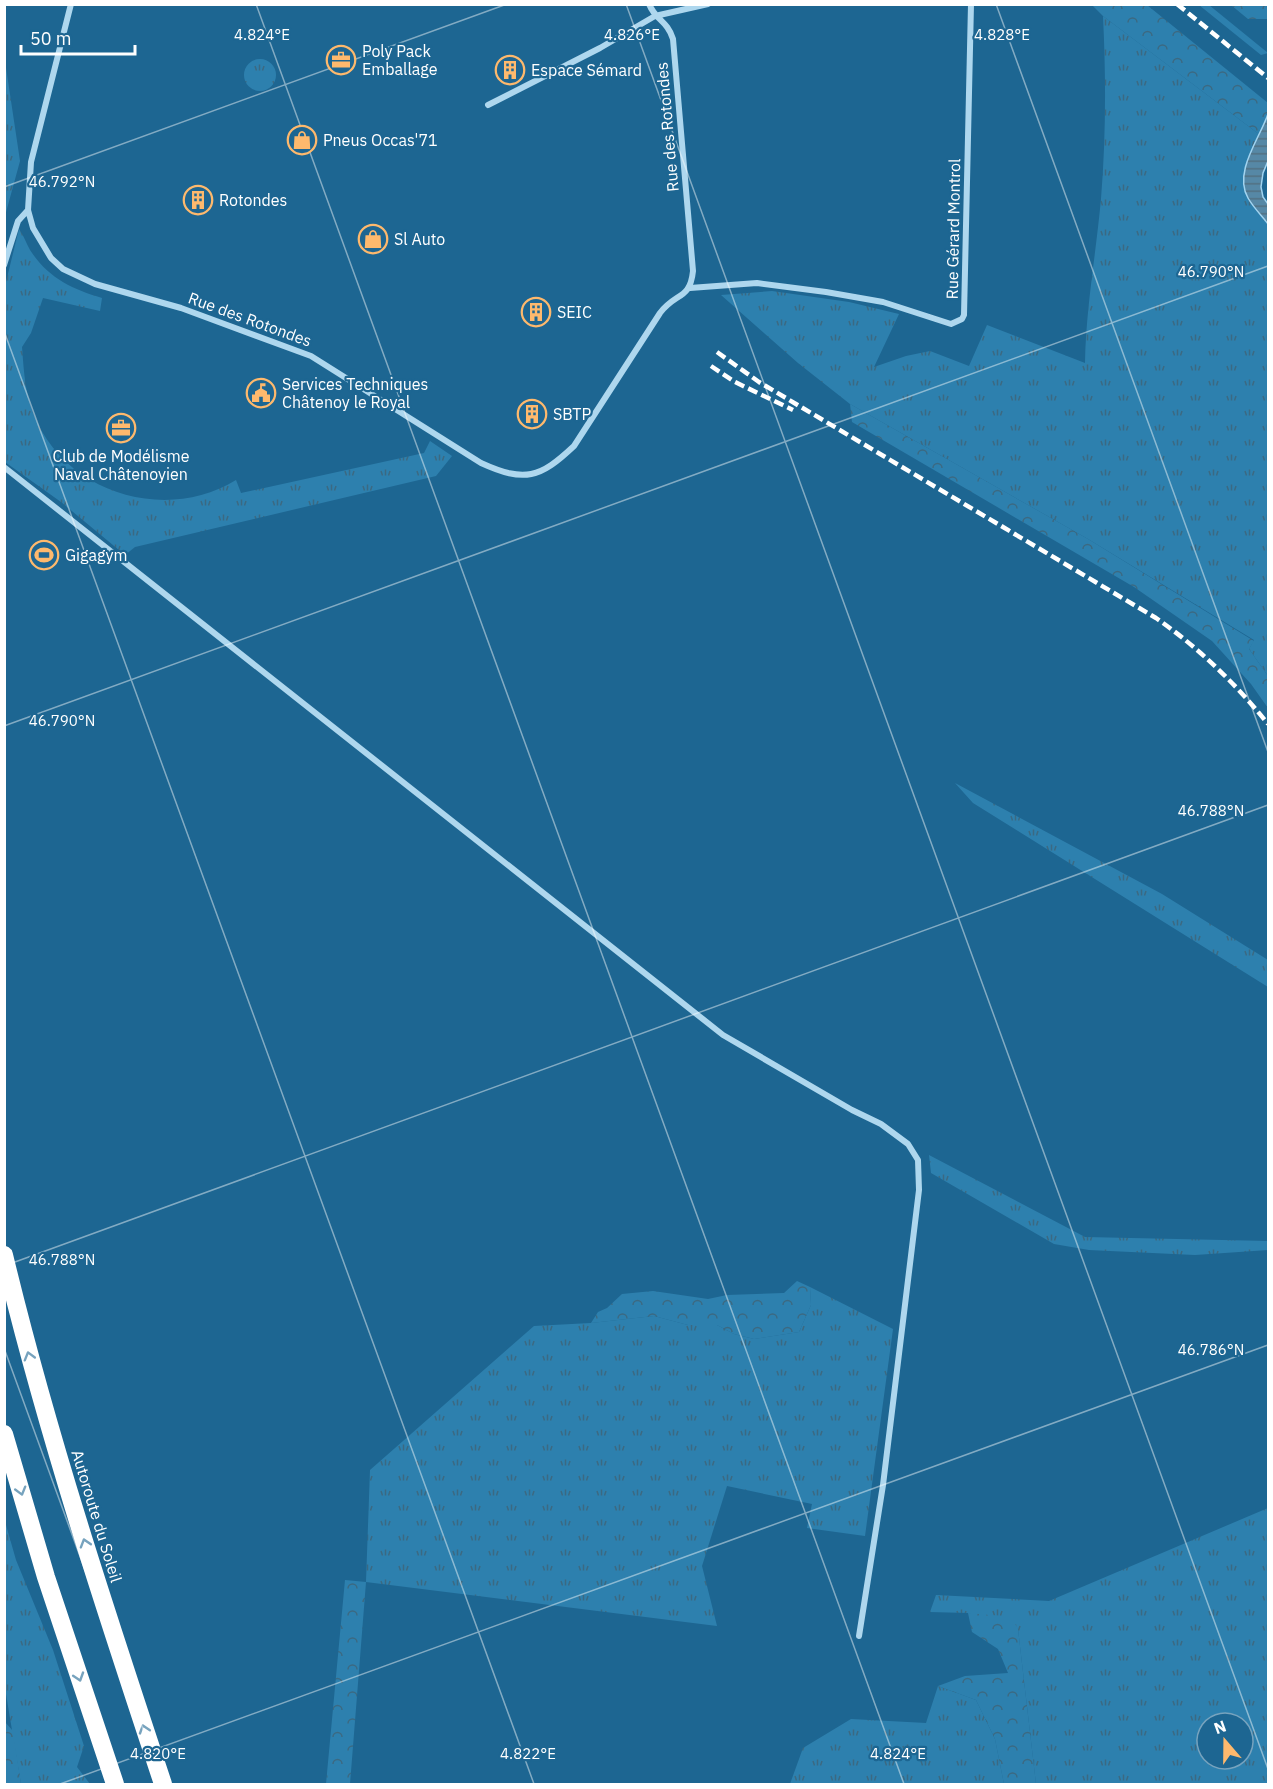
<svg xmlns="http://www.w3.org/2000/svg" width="1273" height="1789" font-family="'IBM Plex Sans',sans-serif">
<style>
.grass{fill:url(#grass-tufts);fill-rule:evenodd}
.forest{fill:url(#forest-crowns)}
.water{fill:url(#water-rules);stroke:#a2d4f0;stroke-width:1.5}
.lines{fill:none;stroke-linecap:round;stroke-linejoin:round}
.minor{stroke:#aed7ee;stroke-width:6}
.motorway{stroke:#fff;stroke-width:18}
.rail{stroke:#fff;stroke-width:4.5;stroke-dasharray:10 4.5;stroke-linecap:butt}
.oneway{stroke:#77a3be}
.ticks{fill:none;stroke:#fff;stroke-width:1.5;stroke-opacity:0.45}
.labels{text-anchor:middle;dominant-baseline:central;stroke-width:4.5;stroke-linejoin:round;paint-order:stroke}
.poi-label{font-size:16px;fill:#fff;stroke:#1d6692;text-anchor:start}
.street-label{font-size:16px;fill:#fff;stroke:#1d6692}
.ticks-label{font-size:15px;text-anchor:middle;fill:#fff;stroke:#1d6692;stroke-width:4.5;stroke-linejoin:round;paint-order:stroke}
</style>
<defs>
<pattern id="grass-tufts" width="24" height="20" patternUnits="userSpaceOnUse" patternTransform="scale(1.5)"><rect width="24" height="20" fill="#2d80ae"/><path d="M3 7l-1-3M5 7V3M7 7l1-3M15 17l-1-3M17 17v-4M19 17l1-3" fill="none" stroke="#3b6982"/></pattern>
<pattern id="forest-crowns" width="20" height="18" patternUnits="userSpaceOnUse" patternTransform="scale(1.5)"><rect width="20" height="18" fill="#2d80ae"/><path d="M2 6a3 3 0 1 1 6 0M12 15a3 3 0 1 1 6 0" fill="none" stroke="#3b6982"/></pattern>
<pattern id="water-rules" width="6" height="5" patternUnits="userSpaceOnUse" patternTransform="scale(1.5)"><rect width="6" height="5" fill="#5688a6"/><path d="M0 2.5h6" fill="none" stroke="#527082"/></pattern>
</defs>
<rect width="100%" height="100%" fill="#1d6692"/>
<path class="grass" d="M 1199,5 L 1209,5 L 1268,53 L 1261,55 Z
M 1103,16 L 1260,135 L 1247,164 L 1247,197 L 1268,224 L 1268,676 L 1249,649 L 1254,640 L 1088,539 L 850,404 L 798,363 L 721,295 L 772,291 L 849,302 L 899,314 L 874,367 L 906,356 L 930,351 L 969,366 L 987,325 L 1085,363 C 1086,307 1096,254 1101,199 C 1106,138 1106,76 1103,16 Z
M244 75a16 16 0 1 1 32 0a16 16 0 1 1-32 0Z
M 5,61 L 20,161 L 5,216 L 4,216 Z
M 19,229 C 24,236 26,243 30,250 C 48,278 72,289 102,298 L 100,311 L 43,298 L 31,333 L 22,347 C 24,373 25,398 37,422 C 71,495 168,522 236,480 L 241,493 L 424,453 L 430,441 L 452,456 L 436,476 L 135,547 L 125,555 L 61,502 L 5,462 L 5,286 Z
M 955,783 L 1162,894 L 1268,960 L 1268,987 L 973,803 Z
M 929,1155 L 1085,1237 L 1268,1241 L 1268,1250 L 1195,1255 L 1089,1250 L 1054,1244 L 931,1173 Z
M 810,1287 L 893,1329 L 865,1536 L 807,1528 L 812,1504 L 727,1486 L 702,1566 L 717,1626 L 366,1582 L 370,1470 L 534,1326 L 591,1323 L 654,1316 L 688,1325 L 717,1325 L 734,1334 L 754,1339 L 799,1332 L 811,1305 Z
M 1268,1508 L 1268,1784 L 1036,1784 L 1018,1629 L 968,1613 L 930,1612 L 936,1595 L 1049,1601 ZM 1207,1723 L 1243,1723 L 1243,1759 L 1207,1759 Z
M 4,1518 L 16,1560 L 53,1650 L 84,1746 L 77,1767 L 90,1784 L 21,1784 L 5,1688 Z
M 938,1686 L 976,1700 L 995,1739 L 1004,1784 L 790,1784 L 803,1748 L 851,1719 L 926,1723 Z"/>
<path class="forest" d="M 1092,5 L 1147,5 L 1268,103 L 1268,114 L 1260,135 L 1103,16 Z
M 1231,5 L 1268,5 L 1268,19 L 1248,19 Z
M 850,404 L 1088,539 L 1254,641 L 1249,649 L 1268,676 L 1268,708 L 1251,684 L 1212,641 L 1134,587 L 852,422 Z
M 797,1281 L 810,1287 L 811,1305 L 799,1332 L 754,1339 L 734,1334 L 717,1325 L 688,1325 L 654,1316 L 591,1323 L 598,1312 L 607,1308 L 622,1294 L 653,1291 L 708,1299 L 727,1295 L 784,1293 Z
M 345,1580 L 366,1582 L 350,1784 L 326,1784 Z
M 968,1613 L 1011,1617 L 1018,1629 L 1036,1784 L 1004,1784 L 995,1739 L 976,1700 L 938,1686 L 965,1676 L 1008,1673 L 998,1649 L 972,1632 Z
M 5,1722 L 13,1731 L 21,1784 L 5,1784 Z"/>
<path class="water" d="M 1268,114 L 1268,161 L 1263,173 L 1261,187 L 1263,197 L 1268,204 L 1268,224 C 1262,216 1253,207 1248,198 C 1233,172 1260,138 1268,114 Z"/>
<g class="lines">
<path class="minor" d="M 71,4 L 31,162 L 28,210 L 33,228 L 51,258 L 63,269 L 95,284 L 181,308 L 311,356 L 481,463 C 525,483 540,478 574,446 L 660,313 C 676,292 690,300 693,271 L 673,39 C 667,20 656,21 649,4
M 488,105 L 600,48 L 655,16 L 708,4
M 4,265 L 18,221 L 28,210
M 690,288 L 757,283 L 826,292 L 883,302 L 951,324 L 962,319 L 964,315 L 971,4
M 4,467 L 723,1035 L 852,1110 L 881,1124 L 908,1144 L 918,1160 L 919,1190 L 883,1485 L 859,1636"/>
<path class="motorway" d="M 4,1255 C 47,1434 105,1609 163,1784
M 4,1434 L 46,1577 L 115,1784"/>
<path class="rail" d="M 1177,4 L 1268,78
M 717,352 L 759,382 L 1156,618 C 1199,648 1236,684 1268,724
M 711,366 L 735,382 L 793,410"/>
</g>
<defs><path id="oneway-chevron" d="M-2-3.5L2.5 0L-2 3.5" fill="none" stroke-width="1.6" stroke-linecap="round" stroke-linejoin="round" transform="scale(1.5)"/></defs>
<g class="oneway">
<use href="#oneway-chevron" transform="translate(29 1356) rotate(-106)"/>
<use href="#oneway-chevron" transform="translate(21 1491) rotate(74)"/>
<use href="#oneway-chevron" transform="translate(85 1543) rotate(-107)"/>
<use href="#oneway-chevron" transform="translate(79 1677) rotate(72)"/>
<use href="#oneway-chevron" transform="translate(144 1729) rotate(-108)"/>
</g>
<path class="ticks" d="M 256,4 L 904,1784M 626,4 L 1268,1769M 996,4 L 1268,752M 4,187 L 507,4M 4,331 L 534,1784M 4,726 L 1268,266M 4,1266 L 1268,805M 4,1348 L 163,1784M 60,1784 L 1268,1345"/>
<defs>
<g id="office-ring" transform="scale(1.5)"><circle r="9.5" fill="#1d6692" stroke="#feb96d" stroke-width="1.5"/><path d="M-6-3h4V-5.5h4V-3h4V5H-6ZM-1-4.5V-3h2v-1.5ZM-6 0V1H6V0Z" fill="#feb96d"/></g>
<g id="building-ring" transform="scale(1.5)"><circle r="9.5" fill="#1d6692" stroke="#feb96d" stroke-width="1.5"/><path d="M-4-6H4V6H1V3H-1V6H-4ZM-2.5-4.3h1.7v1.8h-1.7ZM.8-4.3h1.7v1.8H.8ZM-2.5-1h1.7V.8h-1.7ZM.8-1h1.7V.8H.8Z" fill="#feb96d"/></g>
<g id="shop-ring" transform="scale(1.5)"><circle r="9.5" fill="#1d6692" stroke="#feb96d" stroke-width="1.5"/><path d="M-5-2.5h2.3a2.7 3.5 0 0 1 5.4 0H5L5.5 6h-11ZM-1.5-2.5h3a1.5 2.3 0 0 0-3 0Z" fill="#feb96d"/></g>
<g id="civic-ring" transform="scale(1.5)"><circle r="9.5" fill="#1d6692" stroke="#feb96d" stroke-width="1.5"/><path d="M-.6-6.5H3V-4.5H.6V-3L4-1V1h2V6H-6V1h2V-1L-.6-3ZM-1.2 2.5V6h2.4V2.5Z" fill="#feb96d"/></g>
<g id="stadium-ring" transform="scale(1.5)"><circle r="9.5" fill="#1d6692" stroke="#feb96d" stroke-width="1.5"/><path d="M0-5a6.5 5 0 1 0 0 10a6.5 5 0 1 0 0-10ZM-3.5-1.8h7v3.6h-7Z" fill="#feb96d"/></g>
</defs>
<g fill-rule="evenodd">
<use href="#office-ring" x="341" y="60"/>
<use href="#building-ring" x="510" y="70"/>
<use href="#shop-ring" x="302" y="140"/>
<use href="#building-ring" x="198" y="200"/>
<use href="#shop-ring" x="373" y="239"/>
<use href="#building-ring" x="536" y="312"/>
<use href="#civic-ring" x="261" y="393"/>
<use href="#building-ring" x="532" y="414"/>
<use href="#office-ring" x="121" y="428"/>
<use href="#stadium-ring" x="44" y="555"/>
</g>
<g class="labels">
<g class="poi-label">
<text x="362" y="51">Poly Pack<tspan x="362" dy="18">Emballage</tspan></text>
<text x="531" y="70">Espace Sémard</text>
<text x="323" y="140">Pneus Occas'71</text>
<text x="219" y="200">Rotondes</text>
<text x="394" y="239">Sl Auto</text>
<text x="557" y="312">SEIC</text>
<text x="282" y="384">Services Techniques<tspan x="282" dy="18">Châtenoy le Royal</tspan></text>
<text x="553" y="414">SBTP</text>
<text x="121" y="456" text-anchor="middle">Club de Modélisme<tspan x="121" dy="18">Naval Châtenoyien</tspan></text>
<text x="65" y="555">Gigagym</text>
</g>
<g class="street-label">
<text transform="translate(667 127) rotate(-95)">Rue des Rotondes</text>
<text transform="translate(953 229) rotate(-89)">Rue Gérard Montrol</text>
<text transform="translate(250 319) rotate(20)">Rue des Rotondes</text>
<text transform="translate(97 1516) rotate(73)">Autoroute du Soleil</text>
</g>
</g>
<g class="ticks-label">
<text x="262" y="40">4.824°E</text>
<text x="632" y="40">4.826°E</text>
<text x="1002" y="40">4.828°E</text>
<text x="62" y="187">46.792°N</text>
<text x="1211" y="277">46.790°N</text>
<text x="62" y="726">46.790°N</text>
<text x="1211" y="816">46.788°N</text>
<text x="62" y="1265">46.788°N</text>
<text x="1211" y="1355">46.786°N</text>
<text x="158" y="1759">4.820°E</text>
<text x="528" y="1759">4.822°E</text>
<text x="898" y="1759">4.824°E</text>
</g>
<rect width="1273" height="1789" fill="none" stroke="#ffffff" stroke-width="12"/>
<g transform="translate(1225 1741) rotate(340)"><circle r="28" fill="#1d6692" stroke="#77a3be" stroke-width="1.5"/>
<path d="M0-4.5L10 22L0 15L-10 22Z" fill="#feb96d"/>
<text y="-9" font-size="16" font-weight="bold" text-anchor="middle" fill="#ffffff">N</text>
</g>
<path d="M21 45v9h114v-9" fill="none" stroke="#ffffff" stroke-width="3"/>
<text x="30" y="45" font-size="18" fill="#ffffff" stroke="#1d6692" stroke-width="4.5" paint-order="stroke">50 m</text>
</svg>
